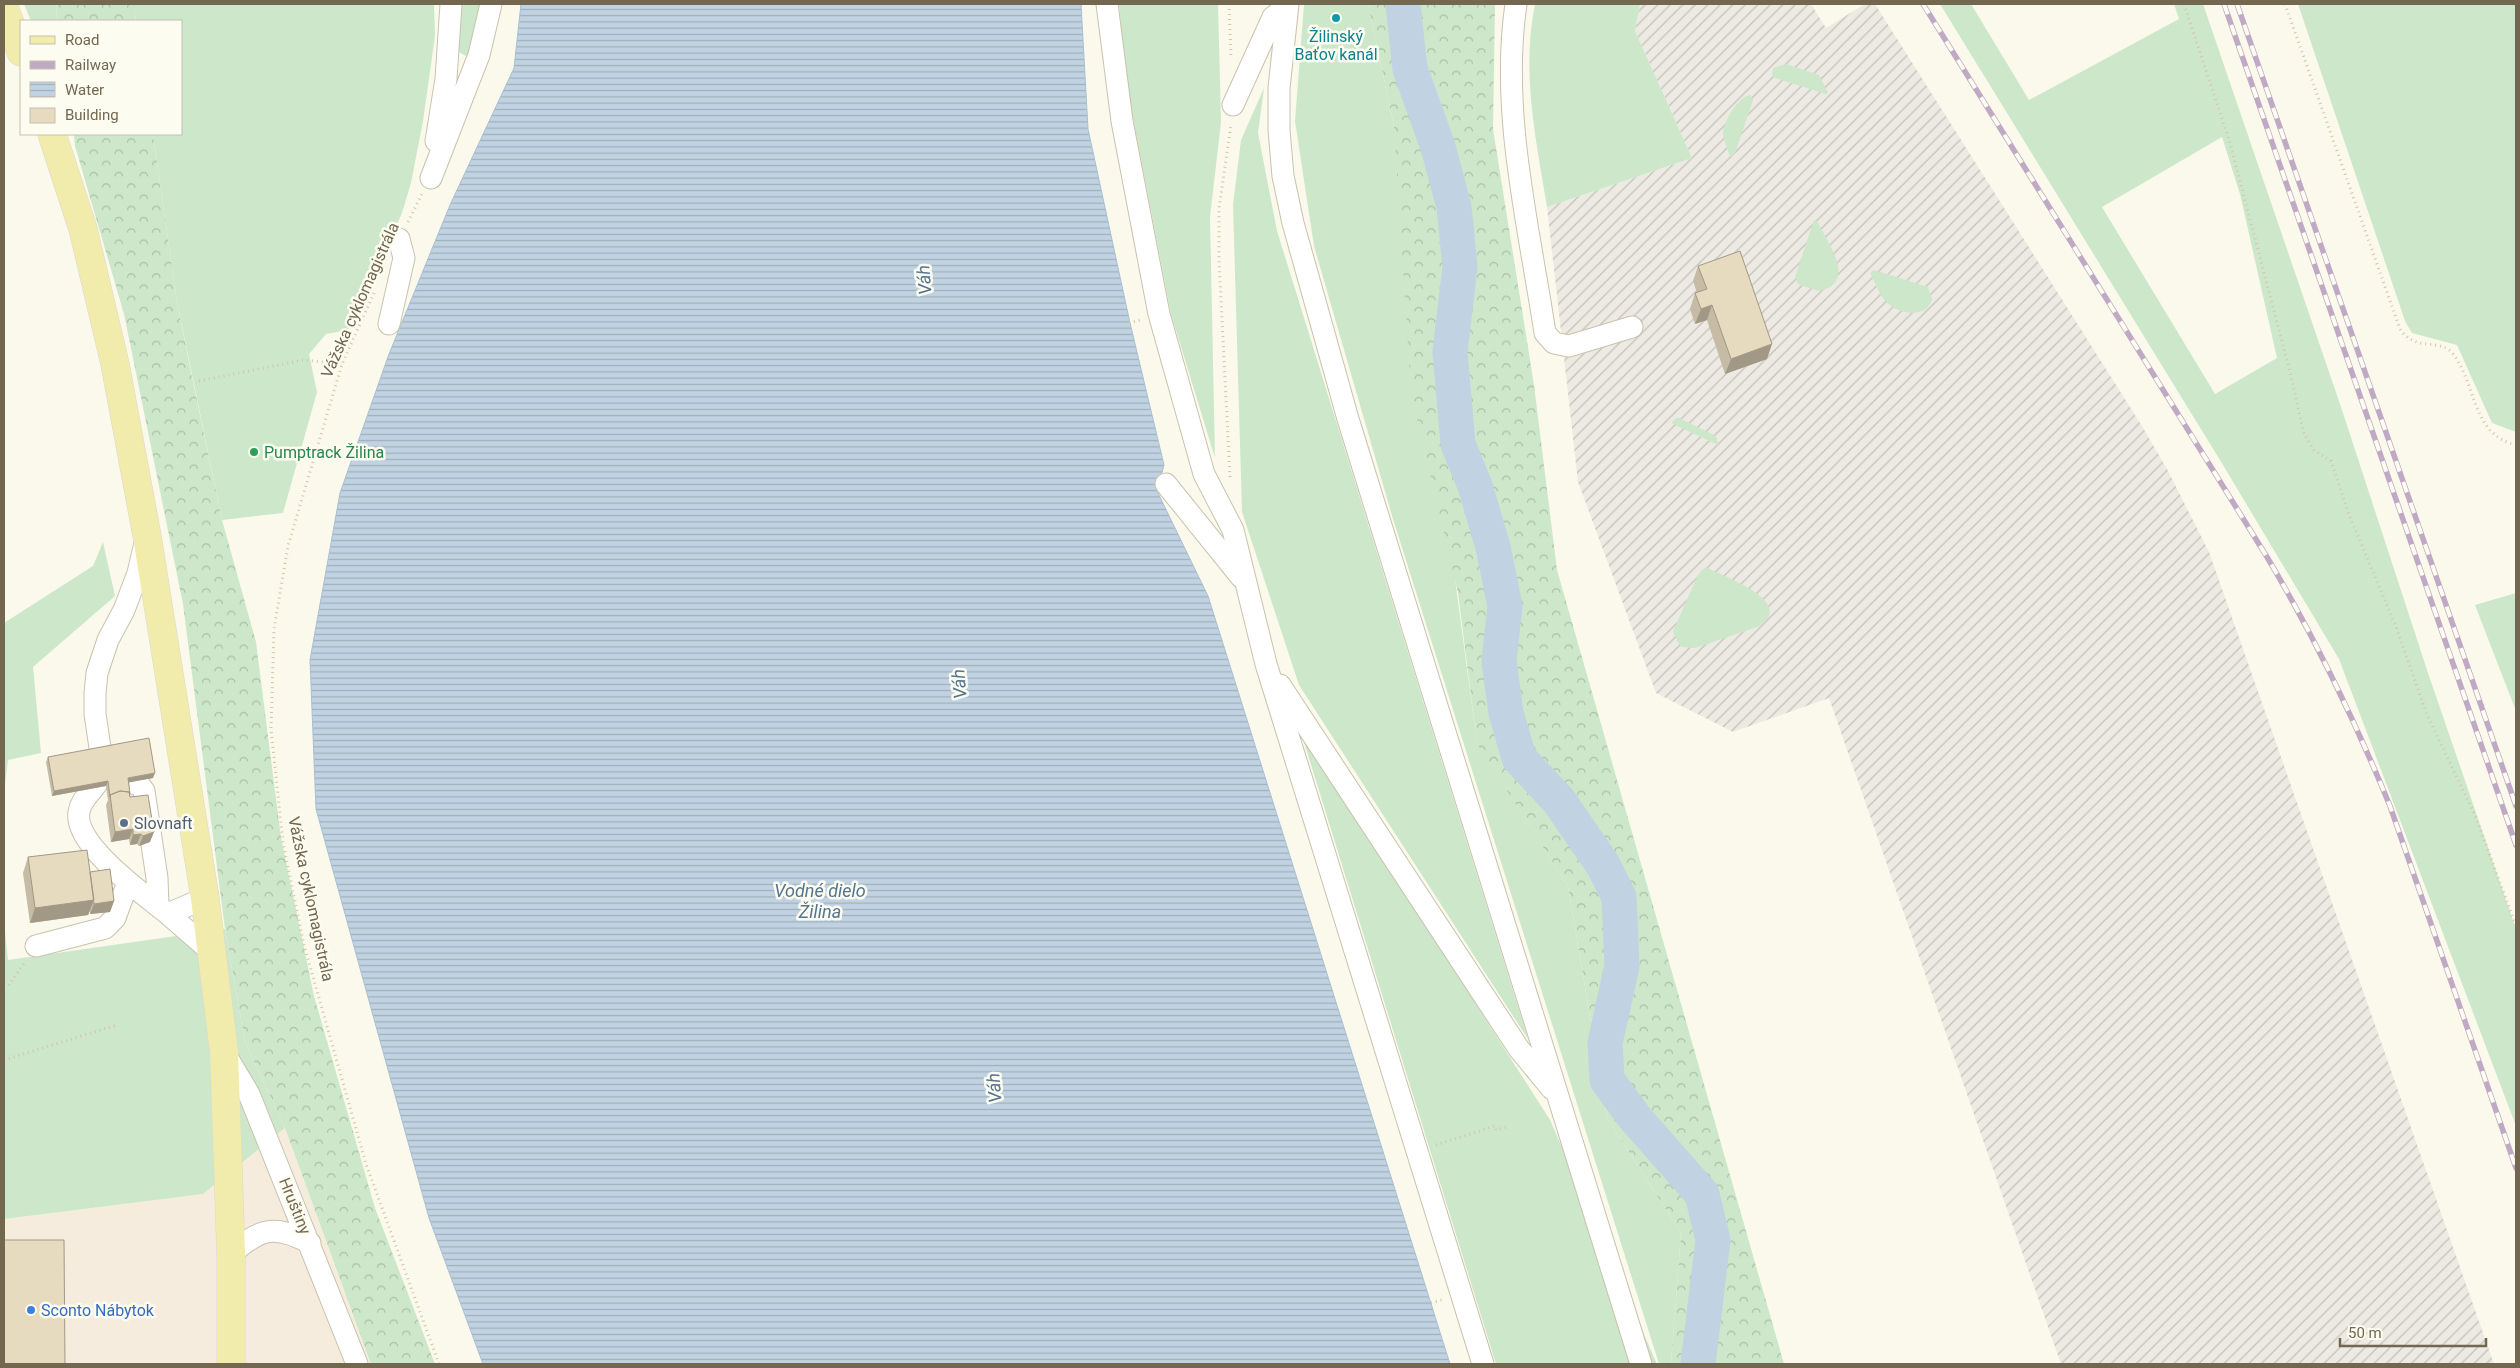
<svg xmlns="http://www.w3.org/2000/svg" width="2520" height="1368" font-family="Roboto,sans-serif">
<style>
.commercial{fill:#f6ecdd}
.industrial{fill:url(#industrial-furrows)}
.grass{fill:#cde7ca;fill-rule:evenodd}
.forest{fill:url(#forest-crowns)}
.water{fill:url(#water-rules);stroke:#a8bfd3}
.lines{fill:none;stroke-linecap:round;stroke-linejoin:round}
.river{stroke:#c1d3e2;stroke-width:35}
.minor-casing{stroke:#c9c2af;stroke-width:23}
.major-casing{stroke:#dbd7d2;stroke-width:29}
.path{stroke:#d2c5a8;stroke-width:3;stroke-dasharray:1 4;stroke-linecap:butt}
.minor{stroke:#fff;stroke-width:21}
.major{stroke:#f1ecab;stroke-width:28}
.rail-casing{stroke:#c0a9c4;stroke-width:5.5}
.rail{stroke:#fdfcf1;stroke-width:4;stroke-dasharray:11;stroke-linecap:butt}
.wall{fill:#c6bba4}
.shaded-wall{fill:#a19986}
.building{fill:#e6dabf;stroke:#a19986}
.culture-dot{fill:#0f9aa8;stroke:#fdfcf1;stroke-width:2}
.leisure-dot{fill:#2e9e5b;stroke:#fdfcf1;stroke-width:2}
.service-dot{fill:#5c6f8a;stroke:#fdfcf1;stroke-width:2}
.shop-dot{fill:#3f7fe0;stroke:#fdfcf1;stroke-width:2}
.labels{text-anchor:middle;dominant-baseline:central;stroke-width:5;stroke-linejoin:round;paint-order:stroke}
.culture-label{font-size:16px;fill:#0d838f;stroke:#fdfcf1}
.street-label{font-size:16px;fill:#736750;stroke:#fdfcf1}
.leisure-label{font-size:16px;fill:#27864d;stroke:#fdfcf1;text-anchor:start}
.service-label{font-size:16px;fill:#4e5e75;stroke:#fdfcf1;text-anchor:start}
.shop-label{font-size:16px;fill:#366cbe;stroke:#fdfcf1;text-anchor:start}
.water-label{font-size:18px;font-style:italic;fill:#547490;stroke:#fdfcf1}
</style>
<defs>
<pattern id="industrial-furrows" width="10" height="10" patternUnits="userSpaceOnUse" patternTransform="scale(1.25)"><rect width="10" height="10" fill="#eceae3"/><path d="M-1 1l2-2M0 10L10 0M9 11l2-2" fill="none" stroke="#c4c1ba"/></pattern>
<pattern id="forest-crowns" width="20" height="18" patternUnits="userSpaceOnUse" patternTransform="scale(1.25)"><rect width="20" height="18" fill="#cde7ca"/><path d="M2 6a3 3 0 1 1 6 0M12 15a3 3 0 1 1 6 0" fill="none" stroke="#abbfa6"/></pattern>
<pattern id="water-rules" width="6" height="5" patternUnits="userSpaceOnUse" patternTransform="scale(1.25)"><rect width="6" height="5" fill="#c1d3e2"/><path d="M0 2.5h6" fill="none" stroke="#a1afba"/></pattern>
</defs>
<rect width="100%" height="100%" fill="#faf9eb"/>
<path class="commercial" d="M 285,1128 L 371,1364 L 4,1364 L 4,1219 L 203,1194 Z"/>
<path class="industrial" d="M 1640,4 L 1811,4 L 1826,28 L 1865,4 L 1875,4 L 2142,426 L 2167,469 L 2209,552 L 2494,1364 L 2061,1364 L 1829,698 L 1733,732 L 1656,693 L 1578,482 L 1547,207 L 1692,158 L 1635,31 Z"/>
<path class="grass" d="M 24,4 L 57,4 L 56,21 L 31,21 Z
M 134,4 L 434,4 L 435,36 L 423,121 L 411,183 L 402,213 L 358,313 L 348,330 L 326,334 L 309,354 L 317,392 L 283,513 L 222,520 L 177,302 L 153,134 L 181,134 L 181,21 L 136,21 Z
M 457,4 L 485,4 L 473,53 L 466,56 L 455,50 Z
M 1119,4 L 1218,4 L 1221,122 L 1210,217 L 1215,458 L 1171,314 L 1127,87 Z
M 1304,4 L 1368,4 L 1394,126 L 1477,743 L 1568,886 L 1607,1118 L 1681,1233 L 1671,1364 L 1659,1364 L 1393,519 L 1314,246 L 1295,121 Z
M 1535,4 L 1640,4 L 1635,31 L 1692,158 L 1547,207 C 1536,139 1521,73 1535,4 Z
M 1940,4 L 1971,4 L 2029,100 L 2179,19 L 2174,4 L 2203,4 L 2341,407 L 2428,673 L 2516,929 L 2516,1126 L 2339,659 L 2223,465 ZM 2222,137 L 2240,194 L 2277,358 L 2215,394 L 2102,207 Z
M 2298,4 L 2516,4 L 2516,432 L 2492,423 L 2457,345 L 2412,333 L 2405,321 Z
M 1786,64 L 1819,75 L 1828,93 L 1826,94 L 1772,77 L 1773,68 Z
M 1264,88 L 1258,133 L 1277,231 L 1528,1039 L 1299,685 L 1242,512 L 1233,205 L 1241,140 Z
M 1750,95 L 1753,100 L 1735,153 L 1732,156 L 1729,154 C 1727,148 1724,141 1723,134 C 1723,122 1738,97 1750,95 Z
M 1814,220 L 1817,221 C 1827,241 1859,284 1818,291 L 1798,284 L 1795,277 Z
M 1874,270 L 1928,287 L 1932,299 C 1926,321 1894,314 1883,298 C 1878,291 1874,281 1870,273 Z
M 1676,418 L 1679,418 L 1712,434 L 1717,438 L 1718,445 L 1673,424 L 1672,422 Z
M 103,542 L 115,596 L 33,667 L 41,753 L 8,760 L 4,793 L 4,623 L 93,566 Z
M 1708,568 C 1726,578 1795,601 1760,626 L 1695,648 L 1682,647 L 1678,643 L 1673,631 L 1698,575 L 1703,569 Z
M 2516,593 L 2516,711 L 2475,605 Z
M 1300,729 L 1550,1120 L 1657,1364 L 1496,1364 Z
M 4,922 L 8,960 L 225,929 L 245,1042 L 285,1128 L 203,1194 L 4,1219 Z"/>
<path class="forest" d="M 57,4 L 134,4 L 136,21 L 56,21 Z
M 1368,4 L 1495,4 L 1493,129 L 1534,385 L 1557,570 L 1784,1364 L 1671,1364 L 1681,1233 L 1607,1118 L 1568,886 L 1477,744 L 1458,593 L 1411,393 L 1394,126 Z
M 74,134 L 153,134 L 177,302 L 191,372 L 222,520 L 256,642 L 281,838 L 314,996 L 375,1208 L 435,1364 L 371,1364 L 285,1128 L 245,1042 L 225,929 L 183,604 L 124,314 L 75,146 Z"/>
<path class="water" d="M 521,4 L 1081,4 L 1088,129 L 1130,323 L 1164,465 L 1157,491 L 1208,596 L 1450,1364 L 483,1364 L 429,1218 L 316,809 L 310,660 L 340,493 L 389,354 L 450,205 L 514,68 Z"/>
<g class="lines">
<path class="river" d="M 1403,4 L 1410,69 L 1438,147 L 1454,207 L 1460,267 L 1450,352 L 1458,444 L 1475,486 L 1493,547 L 1505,606 L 1499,661 L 1506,713 L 1519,758 L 1559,801 L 1603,865 L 1619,897 L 1622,966 L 1605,1043 L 1607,1080 L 1635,1118 L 1702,1194 L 1713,1240 L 1698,1364"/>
<g class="minor-casing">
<path id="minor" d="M 1107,4 L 1122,121 L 1159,314 L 1204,474 L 1233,530 L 1266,664 L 1483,1364
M 1288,4 L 1279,88 L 1279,130 L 1283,176 L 1293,223 L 1348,419 L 1641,1364
M 1516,4 C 1500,113 1529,226 1545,333 L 1554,343 L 1569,346 L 1632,327
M 1233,105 L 1273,17 L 1287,6
M 436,141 L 446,79 L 451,4
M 431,178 L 479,55 L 491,4
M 389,324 L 404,258 L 399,239
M 1166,484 L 1241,577
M 145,543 L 138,573 L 124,610 L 108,640 L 97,673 L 95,693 L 95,714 L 103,768 L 114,781 L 139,784 L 144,791 L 157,878 L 158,906
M 1280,685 L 1519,1049 L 1552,1089
M 103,768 C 101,773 100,779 97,783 C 91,793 81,799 79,812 C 73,845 145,895 168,914 L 205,898
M 168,914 L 213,953
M 36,946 L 105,928 L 115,918 L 128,882
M 224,1052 L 249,1094 L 357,1364
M 231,1254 C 261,1228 274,1224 310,1243"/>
</g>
<g class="major-casing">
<path id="major" d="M 4,7 L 21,52
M 52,134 L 83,229 L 115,364 L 147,536 L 205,898 L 224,1052 L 231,1254 L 231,1364"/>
</g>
<path class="path" d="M 1229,4 L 1231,58
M 2184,4 L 2230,143 L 2290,372 L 2304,434 L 2314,450 L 2331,461 L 2348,512 L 2396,627 L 2427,715 L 2475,815 L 2516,926
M 2285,4 L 2400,329 C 2416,353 2440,337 2453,354 C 2477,385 2471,434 2516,445
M 408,222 L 422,194
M 374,293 L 342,364 L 288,546 L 274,629 L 271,729 L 283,843 L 304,945 L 366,1164 L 439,1364
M 1129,323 L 1140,320
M 199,381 L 303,360 L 342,364
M 1230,477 L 1219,260 L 1219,209 L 1231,124
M 4,986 L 8,986 L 26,961
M 4,1060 L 117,1025
M 1436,1145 L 1495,1126 L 1496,1130 L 1507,1127
M 1431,1303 L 1444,1299"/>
<use href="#minor" class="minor"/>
<use href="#major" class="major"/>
<g class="rail-casing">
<path id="rail" d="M 1923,4 L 2267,557 C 2314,636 2355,721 2390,806 L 2516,1168
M 2224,4 L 2516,845
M 2237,4 L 2516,806"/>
</g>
<use href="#rail" class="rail"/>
</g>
<path class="wall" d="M 1698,266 L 1767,359 L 1725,374 L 1707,320 L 1695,324 L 1690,309 L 1695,293 L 1697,293 L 1693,281 Z
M 48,757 L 153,778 L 129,782 L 130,795 L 150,842 L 139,846 L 137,844 L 130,845 L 129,839 L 111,842 L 106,805 L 108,800 L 106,786 L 52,796 L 46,762 Z
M 28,857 L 114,901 L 110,912 L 90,914 L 90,911 L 88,915 L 30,923 L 23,873 Z"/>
<path class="shaded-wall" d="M 1712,305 L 1707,320 L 1695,324 L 1701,309 Z
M 1772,344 L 1767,359 L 1725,374 L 1731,359 Z
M 155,773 L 153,778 L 126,783 L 128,778 Z
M 108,781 L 106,786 L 52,796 L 54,791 Z
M 133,829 L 129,839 L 111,842 L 115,832 Z
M 154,832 L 150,842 L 139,846 L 143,836 Z
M 141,834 L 137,844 L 130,845 L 133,835 Z
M 94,900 L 88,915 L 30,923 L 35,908 Z
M 114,901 L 110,912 L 90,914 L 94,904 Z"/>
<path class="building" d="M 1740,251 L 1772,344 L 1731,359 L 1712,305 L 1701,309 L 1695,293 L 1707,289 L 1698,266 Z
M 149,738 L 155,773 L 128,778 L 130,794 L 129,792 L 120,791 L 110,795 L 110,797 L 108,781 L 54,791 L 48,757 Z
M 120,791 L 129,792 L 130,797 L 148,795 L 154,832 L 143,836 L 141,834 L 133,835 L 133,829 L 115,832 L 110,795 Z
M 87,850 L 94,900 L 35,908 L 28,857 Z
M 110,869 L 114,901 L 94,904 L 90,872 Z
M 4,1240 L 64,1240 L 65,1364 L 4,1364 Z"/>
<circle class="culture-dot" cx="1336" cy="18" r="5"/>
<circle class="leisure-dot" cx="254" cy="452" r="5"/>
<circle class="service-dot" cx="124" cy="823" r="5"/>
<circle class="shop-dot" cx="31" cy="1310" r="5"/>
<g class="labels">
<g class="culture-label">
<text x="1336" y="36">Žilinský<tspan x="1336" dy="18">Baťov kanál</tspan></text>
</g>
<g class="street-label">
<text transform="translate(360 300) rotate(-66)">Vážska cyklomagistrála</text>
<text transform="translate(311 899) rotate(78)">Vážska cyklomagistrála</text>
<text transform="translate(295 1206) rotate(68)">Hruštiny</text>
</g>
<g class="leisure-label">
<text x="264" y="452">Pumptrack Žilina</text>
</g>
<g class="service-label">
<text x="134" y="823">Slovnaft</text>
</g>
<g class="shop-label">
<text x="41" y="1310">Sconto Nábytok</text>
</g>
<g class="water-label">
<text transform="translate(924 280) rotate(-95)">Váh</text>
<text transform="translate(959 684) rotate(-95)">Váh</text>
<text x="820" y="890">Vodné dielo<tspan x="820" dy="21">Žilina</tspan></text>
<text transform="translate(994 1088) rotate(-95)">Váh</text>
</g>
</g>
<rect width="2520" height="1368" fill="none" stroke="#736750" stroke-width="10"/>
<rect x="20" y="20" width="162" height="115" fill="#fdfcf1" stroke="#c6c0b1"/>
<rect x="30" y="36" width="25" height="8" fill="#f1ecab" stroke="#c6c0b1"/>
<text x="65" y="45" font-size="15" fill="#736750">Road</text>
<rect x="30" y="61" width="25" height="8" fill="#c0a9c4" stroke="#c6c0b1"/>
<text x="65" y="70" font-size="15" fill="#736750">Railway</text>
<rect x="30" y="82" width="25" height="15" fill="url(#water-rules)" stroke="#c6c0b1"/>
<text x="65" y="95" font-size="15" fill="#736750">Water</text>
<rect x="30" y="108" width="25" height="15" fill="#e6dabf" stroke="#c6c0b1"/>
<text x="65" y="120" font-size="15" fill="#736750">Building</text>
<path d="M2340 1338v8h146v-8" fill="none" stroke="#736750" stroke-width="2.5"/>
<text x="2348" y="1338" font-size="15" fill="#736750" stroke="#fdfcf1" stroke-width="4" paint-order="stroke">50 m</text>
</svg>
